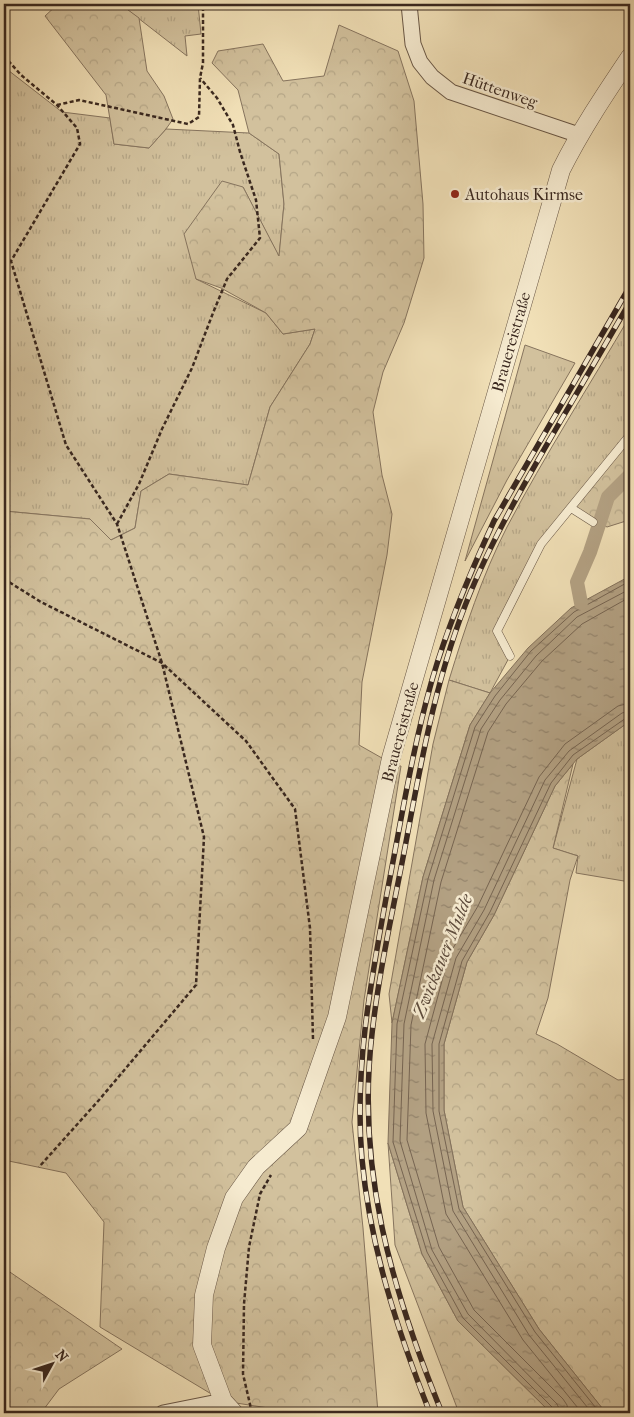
<svg xmlns="http://www.w3.org/2000/svg" width="634" height="1417" font-family="'IM FELL French Canon',serif">
<style>
.grass{fill:url(#grass-tufts);stroke:#86745e}
.forest{fill:url(#forest-crowns);stroke:#86745e}
.water{fill:url(#water-ripples);stroke:#83715b}
.lines{fill:none;stroke-linecap:round;stroke-linejoin:round}
.shore{stroke:#766451;stroke-width:1}
.canal{stroke:#b3a183;stroke-width:14}
.service-casing{stroke:#685645;stroke-width:9}
.minor-casing{stroke:#685645;stroke-width:17}
.tertiary-casing{stroke:#685645;stroke-width:19}
.path{stroke:#3a281f;stroke-width:2.5;stroke-dasharray:4 2.5;stroke-linecap:butt}
.service{stroke:#f6ebd0;stroke-width:8}
.minor{stroke:#f6ebd0;stroke-width:15}
.tertiary{stroke:#f6ebd0;stroke-width:18}
.rail-casing{stroke:#3a281f;stroke-width:5.5}
.rail{stroke:#f6ebd0;stroke-width:4;stroke-dasharray:11;stroke-linecap:butt}
.poi-dot{fill:#8f2418;stroke:#f6ebd0;stroke-width:2}
.labels{text-anchor:middle;dominant-baseline:central;stroke-width:5;stroke-linejoin:round;paint-order:stroke}
.street-label{font-size:16px;fill:#3a281f;stroke:#f6ebd0}
.poi-label{font-size:16px;fill:#3a281f;stroke:#f6ebd0;text-anchor:start}
.water-label{font-size:18px;font-style:italic;fill:#5e4c3d;stroke:#f6ebd0}
</style>
<defs>
<pattern id="grass-tufts" width="24" height="20" patternUnits="userSpaceOnUse" patternTransform="scale(1.25)"><rect width="24" height="20" fill="#d2c19d"/><path d="M3 7l-1-3M5 7V3M7 7l1-3M15 17l-1-3M17 17v-4M19 17l1-3" fill="none" stroke="#b5a687"/></pattern>
<pattern id="forest-crowns" width="20" height="18" patternUnits="userSpaceOnUse" patternTransform="scale(1.25)"><rect width="20" height="18" fill="#d2c19d"/><path d="M2 6a3 3 0 1 1 6 0M12 15a3 3 0 1 1 6 0" fill="none" stroke="#b5a687"/></pattern>
<pattern id="water-ripples" width="26" height="14" patternUnits="userSpaceOnUse" patternTransform="scale(1.25)"><rect width="26" height="14" fill="#b3a183"/><path d="M2 4q2-2 4 0t4 0M15 11q2-2 4 0t4 0" fill="none" stroke="#93836b"/></pattern>
</defs>
<rect width="100%" height="100%" fill="#f1e0b7"/>
<filter id="stains"><feTurbulence type="fractalNoise" baseFrequency=".004" numOctaves="4"/><feColorMatrix values="0 0 0 0 .2 0 0 0 0 .09 0 0 0 0 .02 0 0 0 .5 -.17"/></filter>
<radialGradient id="worn" r=".72"><stop offset=".6" stop-color="#630" stop-opacity="0"/><stop offset="1" stop-color="#630" stop-opacity=".3"/></radialGradient>
<path class="grass" d="M 120,4 L 198,4 L 201,34 L 185,36 L 187,56 Z
M 4,67 L 62,112 L 110,118 L 114,144 L 149,148 L 166,129 L 249,133 L 279,154 L 284,204 L 279,257 L 243,187 L 196,279 L 266,313 L 283,334 L 315,329 L 310,344 L 270,407 L 248,485 L 169,474 L 141,491 L 135,528 L 111,540 L 90,519 L 4,511 Z
M 630,316 L 630,435 L 541,544 L 497,631 L 510,656 L 490,693 L 449,680 C 465,628 482,576 507,527 C 545,455 589,386 630,316 Z
M 525,345 L 575,363 L 507,480 L 465,561 Z
M 630,721 L 630,882 L 576,873 L 578,856 L 553,848 L 577,759 Z"/>
<path class="forest" d="M 58,4 L 120,4 L 139,18 L 147,71 L 164,96 L 173,119 L 166,129 L 149,148 L 114,144 L 106,95 L 45,16 Z
M 339,25 L 398,51 L 414,101 L 423,204 L 424,258 L 404,323 L 383,372 L 373,412 L 382,475 L 392,514 L 387,555 L 362,682 L 359,745 L 396,766 L 401,766 L 364,1000 L 352,1122 L 363,1228 L 378,1413 L 301,1413 L 223,1401 L 100,1327 L 104,1222 L 66,1173 L 4,1160 L 4,511 L 90,519 L 111,540 L 135,528 L 141,491 L 169,474 L 248,485 L 270,407 L 310,344 L 315,329 L 283,334 L 266,313 L 221,288 L 196,279 L 184,234 L 222,181 L 243,187 L 279,256 L 284,204 L 279,154 L 249,133 L 238,90 L 212,63 L 218,51 L 263,44 L 283,81 L 324,76 Z
M 630,435 L 630,518 L 626,521 L 607,527 L 571,508 Z
M 449,680 L 490,693 L 470,725 L 423,877 L 392,1023 L 389,994 L 433,744 Z
M 573,764 L 553,848 L 578,856 L 570,880 L 548,998 L 536,1034 L 557,1044 L 618,1080 L 630,1079 L 630,1413 L 606,1413 L 539,1329 L 463,1207 L 444,1110 L 444,1044 L 467,962 L 494,915 L 555,786 Z
M 388,1143 L 422,1254 L 458,1321 L 551,1413 L 459,1413 L 395,1245 Z
M 4,1268 L 122,1349 L 59,1389 L 41,1413 L 4,1413 Z"/>
<path class="water" d="M 630,576 L 630,721 L 577,759 L 555,786 L 494,915 L 467,962 L 444,1044 L 444,1110 L 463,1207 L 539,1329 L 606,1413 L 551,1413 L 458,1321 L 422,1254 L 388,1143 L 392,1023 L 423,877 L 470,725 L 490,693 L 528,648 L 571,608 Z"/>
<g class="lines">
<path class="shore" d="M 554,1413 L 553,1408 L 463,1318 L 427,1252 L 393,1142 L 397,1024 L 428,879 L 475,727 L 495,696 L 531,651 L 574,612 L 630,581
M 561,1413 L 557,1404 L 468,1314 L 432,1250 L 400,1141 L 404,1024 L 434,880 L 481,729 L 500,700 L 536,656 L 577,617 L 630,589
M 568,1413 L 567,1405 L 563,1399 L 474,1310 L 439,1247 L 407,1140 L 411,1025 L 441,882 L 488,732 L 506,704 L 542,661 L 582,624 L 630,597
M 582,1413 L 523,1340 L 446,1214 L 426,1113 L 425,1044 L 449,955 L 478,906 L 539,777 L 565,744 L 618,706 L 630,703
M 592,1413 L 529,1335 L 453,1211 L 433,1111 L 432,1044 L 456,958 L 484,910 L 545,780 L 569,751 L 622,713 L 630,711
M 600,1413 L 535,1332 L 459,1209 L 439,1111 L 439,1044 L 462,961 L 490,912 L 551,783 L 573,755 L 626,718 L 630,717"/>
<path class="canal" d="M 581,603 L 577,582 L 590,552 L 608,497 L 630,475"/>
<g class="service-casing">
<path id="service" d="M 571,508 L 593,522
M 510,656 L 497,631 L 541,544 L 630,435"/>
</g>
<g class="minor-casing">
<path id="minor" d="M 409,4 L 413,44 L 420,62 L 432,77 L 451,92 L 579,135
M 163,1413 L 223,1401"/>
</g>
<g class="tertiary-casing">
<path id="tertiary" d="M 234,1413 L 223,1401 L 202,1345 L 204,1295 L 216,1248 L 234,1198 L 256,1167 L 298,1128 L 337,1017 L 391,758 L 561,170 C 581,130 605,94 630,57"/>
</g>
<path class="path" d="M 4,56 L 21,75 L 57,105 L 77,128 L 80,144 L 11,261 L 66,445 L 117,524 L 162,663 L 204,837 L 196,985 L 99,1100 L 39,1167
M 57,105 L 79,100 L 188,124 L 199,117 L 200,78 L 203,63 L 203,4
M 117,524 L 139,484 L 162,429 L 192,368 L 213,313 L 227,279 L 260,238 L 256,200 L 240,152 L 233,125 L 217,98 L 200,78
M 4,579 L 41,602 L 162,663 L 246,741 L 295,809 L 310,928 L 313,1039
M 252,1413 L 243,1374 L 244,1304 L 249,1247 L 260,1194 L 271,1175"/>
<use href="#service" class="service"/>
<use href="#minor" class="minor"/>
<use href="#tertiary" class="tertiary"/>
<g class="rail-casing">
<path id="rail" d="M 430,1413 C 398,1332 370,1247 362,1159 C 354,1069 371,981 387,893 C 401,822 412,750 432,680 C 448,625 470,573 494,521 L 630,286
M 442,1413 C 392,1290 356,1170 372,1034 C 379,970 394,906 406,842 C 422,757 437,672 471,591 C 494,536 523,486 553,434 C 579,390 604,346 630,302"/>
</g>
<use href="#rail" class="rail"/>
</g>
<circle class="poi-dot" cx="455" cy="194" r="5"/>
<g class="labels">
<g class="street-label">
<text transform="translate(500 90) rotate(19)">Hüttenweg</text>
<text transform="translate(511 342) rotate(-74)">Brauereistraße</text>
<text transform="translate(400 732) rotate(-75)">Brauereistraße</text>
</g>
<g class="poi-label">
<text x="465" y="194">Autohaus Kirmse</text>
</g>
<g class="water-label">
<text transform="translate(443 956) rotate(-68)">Zwickauer Mulde</text>
</g>
</g>
<rect width="634" height="1417" fill="none" stroke="#f1e0b7" stroke-width="20"/>
<rect x="5" y="5" width="624" height="1407" fill="none" stroke="#3a281f" stroke-width="2.5"/>
<rect x="10" y="10" width="614" height="1397" fill="none" stroke="#3a281f"/>
<g transform="translate(52 1364) rotate(50)" stroke="#f6ebd0" stroke-width="4" paint-order="stroke">
<path d="M0-4L9 19L0 12L-9 19Z" fill="#3a281f"/>
<text y="-8" font-size="14" font-weight="bold" text-anchor="middle" fill="#3a281f">N</text>
</g>
<rect width="100%" height="100%" filter="url(#stains)"/>
<rect width="100%" height="100%" fill="url(#worn)"/>
</svg>
